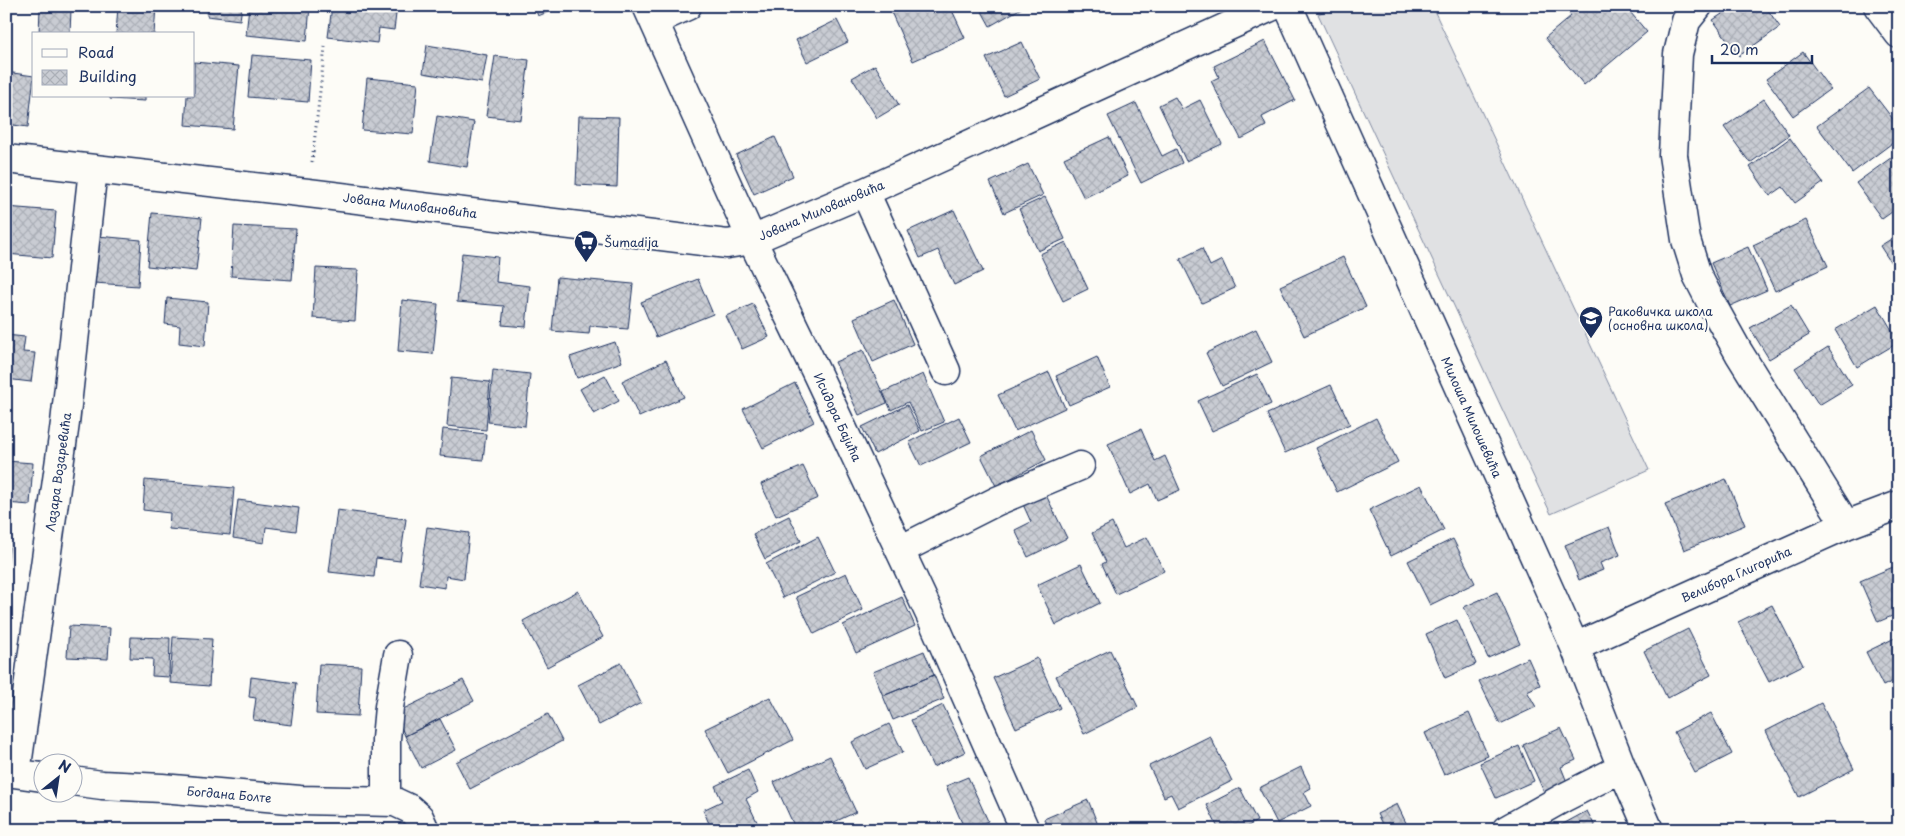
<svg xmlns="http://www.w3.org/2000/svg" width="1905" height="836" font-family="'Playpen Sans',sans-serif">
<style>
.pitch{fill:#e0e1e3;stroke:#7e88a0}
.building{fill:url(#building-cross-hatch);stroke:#1b2f5e}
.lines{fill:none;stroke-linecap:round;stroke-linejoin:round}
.minor-casing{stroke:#1b2f5e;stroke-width:31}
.major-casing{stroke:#1b2f5e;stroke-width:31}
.path{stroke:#1b2f5e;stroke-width:3;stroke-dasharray:1 4;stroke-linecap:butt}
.minor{stroke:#fdfcf7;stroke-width:28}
.major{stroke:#fdfcf7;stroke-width:28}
.labels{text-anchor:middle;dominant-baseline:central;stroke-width:4;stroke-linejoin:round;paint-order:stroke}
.street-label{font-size:12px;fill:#1b2f5e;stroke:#fdfcf7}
.poi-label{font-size:12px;fill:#1b2f5e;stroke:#fdfcf7;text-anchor:start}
</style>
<defs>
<pattern id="building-cross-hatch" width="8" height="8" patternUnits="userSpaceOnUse" patternTransform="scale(1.25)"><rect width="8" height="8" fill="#c9ccd3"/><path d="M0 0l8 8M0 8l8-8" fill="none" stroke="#acb0b8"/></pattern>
</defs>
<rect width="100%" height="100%" fill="#fdfcf7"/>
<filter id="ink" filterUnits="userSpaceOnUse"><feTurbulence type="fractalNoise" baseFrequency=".02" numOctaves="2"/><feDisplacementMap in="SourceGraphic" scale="10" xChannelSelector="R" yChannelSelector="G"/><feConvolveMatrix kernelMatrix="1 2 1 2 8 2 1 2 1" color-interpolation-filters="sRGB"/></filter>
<g filter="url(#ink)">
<path class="pitch" d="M 1336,6 L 1432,6 L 1649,470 L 1551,514 L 1318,14 Z"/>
<path class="building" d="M 118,6 L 156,6 L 154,34 L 116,34 Z
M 208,6 L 242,6 L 240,20 L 207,16 Z
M 249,6 L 310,6 L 307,41 L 246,35 Z
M 332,6 L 397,6 L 394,30 L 379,28 L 377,43 L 328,37 Z
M 534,6 L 563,6 L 538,16 Z
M 904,6 L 950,6 L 965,38 L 913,61 L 891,12 Z
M 979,6 L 1025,6 L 990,26 Z
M 1563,6 L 1625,6 L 1647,32 L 1584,85 L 1545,38 L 1571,16 Z
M 1734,6 L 1765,6 L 1780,27 L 1739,56 L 1713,20 Z
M 40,8 L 71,9 L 70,34 L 39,34 Z
M 837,20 L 848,42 L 807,62 L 796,40 Z
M 1265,41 L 1295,100 L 1262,117 L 1266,126 L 1241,139 L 1211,81 L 1219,77 L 1214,66 Z
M 1022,42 L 1040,79 L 1004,96 L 986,58 Z
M 427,45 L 487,55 L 482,83 L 423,73 Z
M 1803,52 L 1830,89 L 1793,116 L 1766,79 Z
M 252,55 L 311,60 L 308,102 L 248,97 Z
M 495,56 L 529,60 L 521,120 L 486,116 Z
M 194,62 L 239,66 L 233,129 L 185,125 L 187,96 L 194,96 Z
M 875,65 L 899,105 L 877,118 L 852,78 Z
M 6,72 L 34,76 L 28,127 L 6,124 Z
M 367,78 L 418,83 L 413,134 L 362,130 Z
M 1869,88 L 1899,127 L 1899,138 L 1852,173 L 1817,126 Z
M 110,96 L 145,96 L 145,101 L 110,99 Z
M 1175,97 L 1182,109 L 1200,100 L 1222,144 L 1186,161 L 1159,105 Z
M 1764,99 L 1789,135 L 1750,163 L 1724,127 Z
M 1136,103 L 1162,156 L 1176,149 L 1182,163 L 1141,183 L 1108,116 Z
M 437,116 L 474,122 L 467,167 L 430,161 Z
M 579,116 L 619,117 L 617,187 L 576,185 Z
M 775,137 L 793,176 L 754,194 L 736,155 Z
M 1109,137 L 1128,176 L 1084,198 L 1064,158 Z
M 1790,138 L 1823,183 L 1795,203 L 1783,187 L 1770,196 L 1750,167 Z
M 1899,152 L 1899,207 L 1882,219 L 1856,183 Z
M 1028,164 L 1043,195 L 1004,213 L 990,182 Z
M 1045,197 L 1065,239 L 1038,251 L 1019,209 Z
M 6,207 L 56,211 L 52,258 L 6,254 Z
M 954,210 L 983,271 L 954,285 L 938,250 L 920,258 L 908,231 Z
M 152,213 L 202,218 L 196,271 L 147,266 Z
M 1806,220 L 1828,266 L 1775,291 L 1753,245 Z
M 234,226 L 296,229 L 292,280 L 231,276 Z
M 1899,234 L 1899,275 L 1880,246 Z
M 98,236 L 141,240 L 138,286 L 94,283 Z
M 1066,242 L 1088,289 L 1063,301 L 1040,254 Z
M 1748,247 L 1767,290 L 1730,306 L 1711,263 Z
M 1202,248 L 1210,266 L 1222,260 L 1235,288 L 1202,303 L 1180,259 Z
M 462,253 L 498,257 L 496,282 L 530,286 L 526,327 L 502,325 L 504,306 L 457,302 Z
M 1343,257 L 1366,307 L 1304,336 L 1280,286 Z
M 316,268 L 358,270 L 355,321 L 313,318 Z
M 557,277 L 633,284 L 628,329 L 590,326 L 589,334 L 552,331 Z
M 698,279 L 713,314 L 656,337 L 641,302 Z
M 167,298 L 208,302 L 205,346 L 179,343 L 180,326 L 165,324 Z
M 402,300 L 438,304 L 433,354 L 398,351 Z
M 894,300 L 913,344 L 873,362 L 854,318 Z
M 753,304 L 769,337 L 742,349 L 726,316 Z
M 1791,305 L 1809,335 L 1769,359 L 1750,328 Z
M 1877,305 L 1899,342 L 1857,367 L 1835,330 Z
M 1256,329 L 1272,362 L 1222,386 L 1206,353 Z
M 6,335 L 25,337 L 23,352 L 35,353 L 31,382 L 6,379 Z
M 615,342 L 622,362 L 577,378 L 570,357 Z
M 1828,347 L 1852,385 L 1819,405 L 1795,368 Z
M 863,350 L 887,403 L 859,415 L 835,362 Z
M 1097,357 L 1110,387 L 1069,405 L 1056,376 Z
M 666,360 L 684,397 L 639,417 L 622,381 Z
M 493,370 L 530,374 L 525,426 L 488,422 Z
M 1049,372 L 1065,408 L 1015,431 L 998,395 Z
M 923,374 L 944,422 L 922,431 L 908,402 L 891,410 L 883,392 Z
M 1257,374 L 1271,404 L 1212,431 L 1198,401 Z
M 605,375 L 619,401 L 594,414 L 580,389 Z
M 451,378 L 490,382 L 486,430 L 447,426 Z
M 795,383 L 814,422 L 763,448 L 743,409 Z
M 1331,385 L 1350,424 L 1285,453 L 1267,414 Z
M 907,405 L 920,431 L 875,454 L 862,427 Z
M 959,417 L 971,442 L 921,466 L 909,442 Z
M 1376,418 L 1398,462 L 1337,492 L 1316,448 Z
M 443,429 L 486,434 L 483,460 L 440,456 Z
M 1141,429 L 1155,461 L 1165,456 L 1180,490 L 1157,500 L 1150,484 L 1130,494 L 1108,444 Z
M 1031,430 L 1046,460 L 996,486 L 981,456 Z
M 6,461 L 33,463 L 30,505 L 6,503 Z
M 803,466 L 818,498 L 776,516 L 761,484 Z
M 1726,479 L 1745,525 L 1684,550 L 1665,504 Z
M 145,480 L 234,488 L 230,535 L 169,529 L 170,513 L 143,510 Z
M 1421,485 L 1444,530 L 1391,556 L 1369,510 Z
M 1043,489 L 1067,538 L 1028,557 L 1015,530 L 1031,522 L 1021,500 Z
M 238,500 L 299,508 L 296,531 L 266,527 L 264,543 L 233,538 Z
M 337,510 L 406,519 L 400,561 L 376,558 L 374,577 L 329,572 Z
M 789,516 L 801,541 L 765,559 L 753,534 Z
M 1112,523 L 1124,548 L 1147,537 L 1164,571 L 1116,594 L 1102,564 L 1106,562 L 1092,533 Z
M 6,524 L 12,525 L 6,580 Z
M 427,527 L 469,533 L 464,579 L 446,576 L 445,588 L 419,584 Z
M 1609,527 L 1620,555 L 1600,563 L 1603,570 L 1579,580 L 1565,545 Z
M 818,537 L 835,572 L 783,598 L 766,564 Z
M 1453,539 L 1475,583 L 1430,605 L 1408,561 Z
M 1081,564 L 1100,603 L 1056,625 L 1037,585 Z
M 1893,567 L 1899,581 L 1899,613 L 1878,622 L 1860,581 Z
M 846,573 L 863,610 L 814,634 L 796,597 Z
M 578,591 L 603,637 L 547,667 L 523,621 Z
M 1497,592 L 1520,644 L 1488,658 L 1464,607 Z
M 902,597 L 915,626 L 856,653 L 843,625 Z
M 1772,605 L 1803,665 L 1769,682 L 1738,622 Z
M 1457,620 L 1476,664 L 1445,678 L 1426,634 Z
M 69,626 L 110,628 L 108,659 L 67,657 Z
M 1688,629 L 1711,675 L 1667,698 L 1644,651 Z
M 1899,636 L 1899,678 L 1883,686 L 1866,652 Z
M 131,637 L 170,638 L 169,677 L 152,676 L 153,659 L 130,658 Z
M 173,637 L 212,639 L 209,686 L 170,683 Z
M 1110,650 L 1138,707 L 1084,734 L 1056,676 Z
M 924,651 L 934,675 L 883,696 L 873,672 Z
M 1037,658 L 1060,708 L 1016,728 L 993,678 Z
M 1528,658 L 1540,685 L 1527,691 L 1536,707 L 1500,724 L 1479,681 Z
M 621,663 L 641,703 L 599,725 L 578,685 Z
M 319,664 L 361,666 L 358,716 L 316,714 Z
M 934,675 L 944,699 L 893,720 L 883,696 Z
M 251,677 L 296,683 L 291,725 L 253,720 L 256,698 L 249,697 Z
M 463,680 L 474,701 L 405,736 L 395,713 Z
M 770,697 L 793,740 L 728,773 L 705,729 Z
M 1821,703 L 1854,769 L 1799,797 L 1766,731 Z
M 943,705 L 965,752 L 933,767 L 911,720 Z
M 1469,713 L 1488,756 L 1444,775 L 1425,733 Z
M 1711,713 L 1732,754 L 1695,773 L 1674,732 Z
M 548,714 L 562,741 L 470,789 L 456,762 Z
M 440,719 L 456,750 L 421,768 L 405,736 Z
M 889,724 L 903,752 L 865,769 L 852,742 Z
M 1561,728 L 1576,760 L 1561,767 L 1567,782 L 1544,792 L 1523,745 Z
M 1210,736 L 1232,781 L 1178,808 L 1171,794 L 1164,797 L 1149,766 Z
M 1519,746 L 1534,781 L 1496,798 L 1480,763 Z
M 830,756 L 856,812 L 817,830 L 796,830 L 774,782 Z
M 1301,767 L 1311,788 L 1304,792 L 1311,806 L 1277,823 L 1259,788 Z
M 748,770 L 758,792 L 746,799 L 759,826 L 750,830 L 712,830 L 703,810 L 722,801 L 715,786 Z
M 968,777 L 988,821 L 965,830 L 946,786 Z
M 1240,788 L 1257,821 L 1241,830 L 1219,830 L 1207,805 Z
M 1088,800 L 1100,830 L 1048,830 L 1044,819 Z
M 1397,804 L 1408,827 L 1403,830 L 1385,830 L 1377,814 Z
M 1587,811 L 1597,830 L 1552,830 Z"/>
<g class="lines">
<g class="minor-casing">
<path id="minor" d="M 647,6 L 752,240 L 817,374 L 934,623 L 1025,830
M 1288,6 L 1575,647 L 1622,768 L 1649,830
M 1698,6 L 1686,21 L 1678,54 L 1673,155 L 1686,240 L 1697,275 L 1715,310 L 1739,353 L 1846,525
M 654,21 L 687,6
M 6,159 L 308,193 L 727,244 L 752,240 L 865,192 L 1273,6
M 865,192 L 946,371
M 900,550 L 997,501 L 1080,466
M 1575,647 L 1846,525 L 1899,505
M 6,772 L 42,777
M 16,773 L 65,423 L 93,169
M 72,781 L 102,785 L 162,788 L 300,800 L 395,802 L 410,809 L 419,817 L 425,830
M 386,801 L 386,739 L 389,707 L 398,655
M 1506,830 L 1563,798 L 1622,768"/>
</g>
<g class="major-casing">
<path id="major" d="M 1878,6 L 1899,34"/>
</g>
<path class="path" d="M 312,162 L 325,47"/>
<use href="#minor" class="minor"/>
<use href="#major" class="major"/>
</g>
</g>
<defs>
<g id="supermarket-pin" transform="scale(1.25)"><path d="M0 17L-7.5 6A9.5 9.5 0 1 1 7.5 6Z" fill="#1b2f5e" stroke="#fdfcf7"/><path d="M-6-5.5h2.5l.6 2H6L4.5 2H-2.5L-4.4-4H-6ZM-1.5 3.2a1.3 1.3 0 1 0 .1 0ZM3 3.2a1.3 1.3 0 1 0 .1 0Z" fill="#fff"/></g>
<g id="school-pin" transform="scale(1.25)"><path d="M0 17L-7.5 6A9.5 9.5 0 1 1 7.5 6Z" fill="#1b2f5e" stroke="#fdfcf7"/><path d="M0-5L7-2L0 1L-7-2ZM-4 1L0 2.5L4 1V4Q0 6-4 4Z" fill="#fff"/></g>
</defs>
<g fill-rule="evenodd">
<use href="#supermarket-pin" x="586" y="242"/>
<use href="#school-pin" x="1591" y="318"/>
</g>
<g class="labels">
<g class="street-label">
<text transform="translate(410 205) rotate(7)">Јована Миловановића</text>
<text transform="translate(821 210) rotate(-23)">Јована Миловановића</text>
<text transform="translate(838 417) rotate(65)">Исидора Бајића</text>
<text transform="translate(1472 417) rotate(66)">Милоша Милошевића</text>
<text transform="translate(58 472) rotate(-82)">Лазара Возаревића</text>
<text transform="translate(1736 574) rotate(-24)">Велибора Глигорића</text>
<text transform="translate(229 794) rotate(5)">Богдана Болте</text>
</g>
<g class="poi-label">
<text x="604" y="242">Šumadija</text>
<text x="1608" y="311">Раковичка школа<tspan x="1608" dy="14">(основна школа)</tspan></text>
</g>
</g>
<rect width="1905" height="836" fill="none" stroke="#fdfcf7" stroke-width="25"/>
<rect x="12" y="12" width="1880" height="811" fill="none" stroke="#1b2f5e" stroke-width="2" filter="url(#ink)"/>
<rect x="32" y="32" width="162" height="65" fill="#fdfcf7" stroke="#a3aaba"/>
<rect x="42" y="49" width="25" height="8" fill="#fdfcf7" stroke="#a3aaba"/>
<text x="78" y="58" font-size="15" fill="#1b2f5e">Road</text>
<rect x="42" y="70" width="25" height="15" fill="url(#building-cross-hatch)" stroke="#a3aaba"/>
<text x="78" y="82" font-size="15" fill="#1b2f5e">Building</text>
<g transform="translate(58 778) rotate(30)"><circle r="24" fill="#fdfcf7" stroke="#a3aaba"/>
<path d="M0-4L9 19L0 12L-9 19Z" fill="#1b2f5e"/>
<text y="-8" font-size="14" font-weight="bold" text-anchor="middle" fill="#1b2f5e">N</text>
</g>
<path d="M1712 55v8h100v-8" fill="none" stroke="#1b2f5e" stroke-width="2.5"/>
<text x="1720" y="55" font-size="15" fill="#1b2f5e" stroke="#fdfcf7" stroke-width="4" paint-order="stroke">20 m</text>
</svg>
